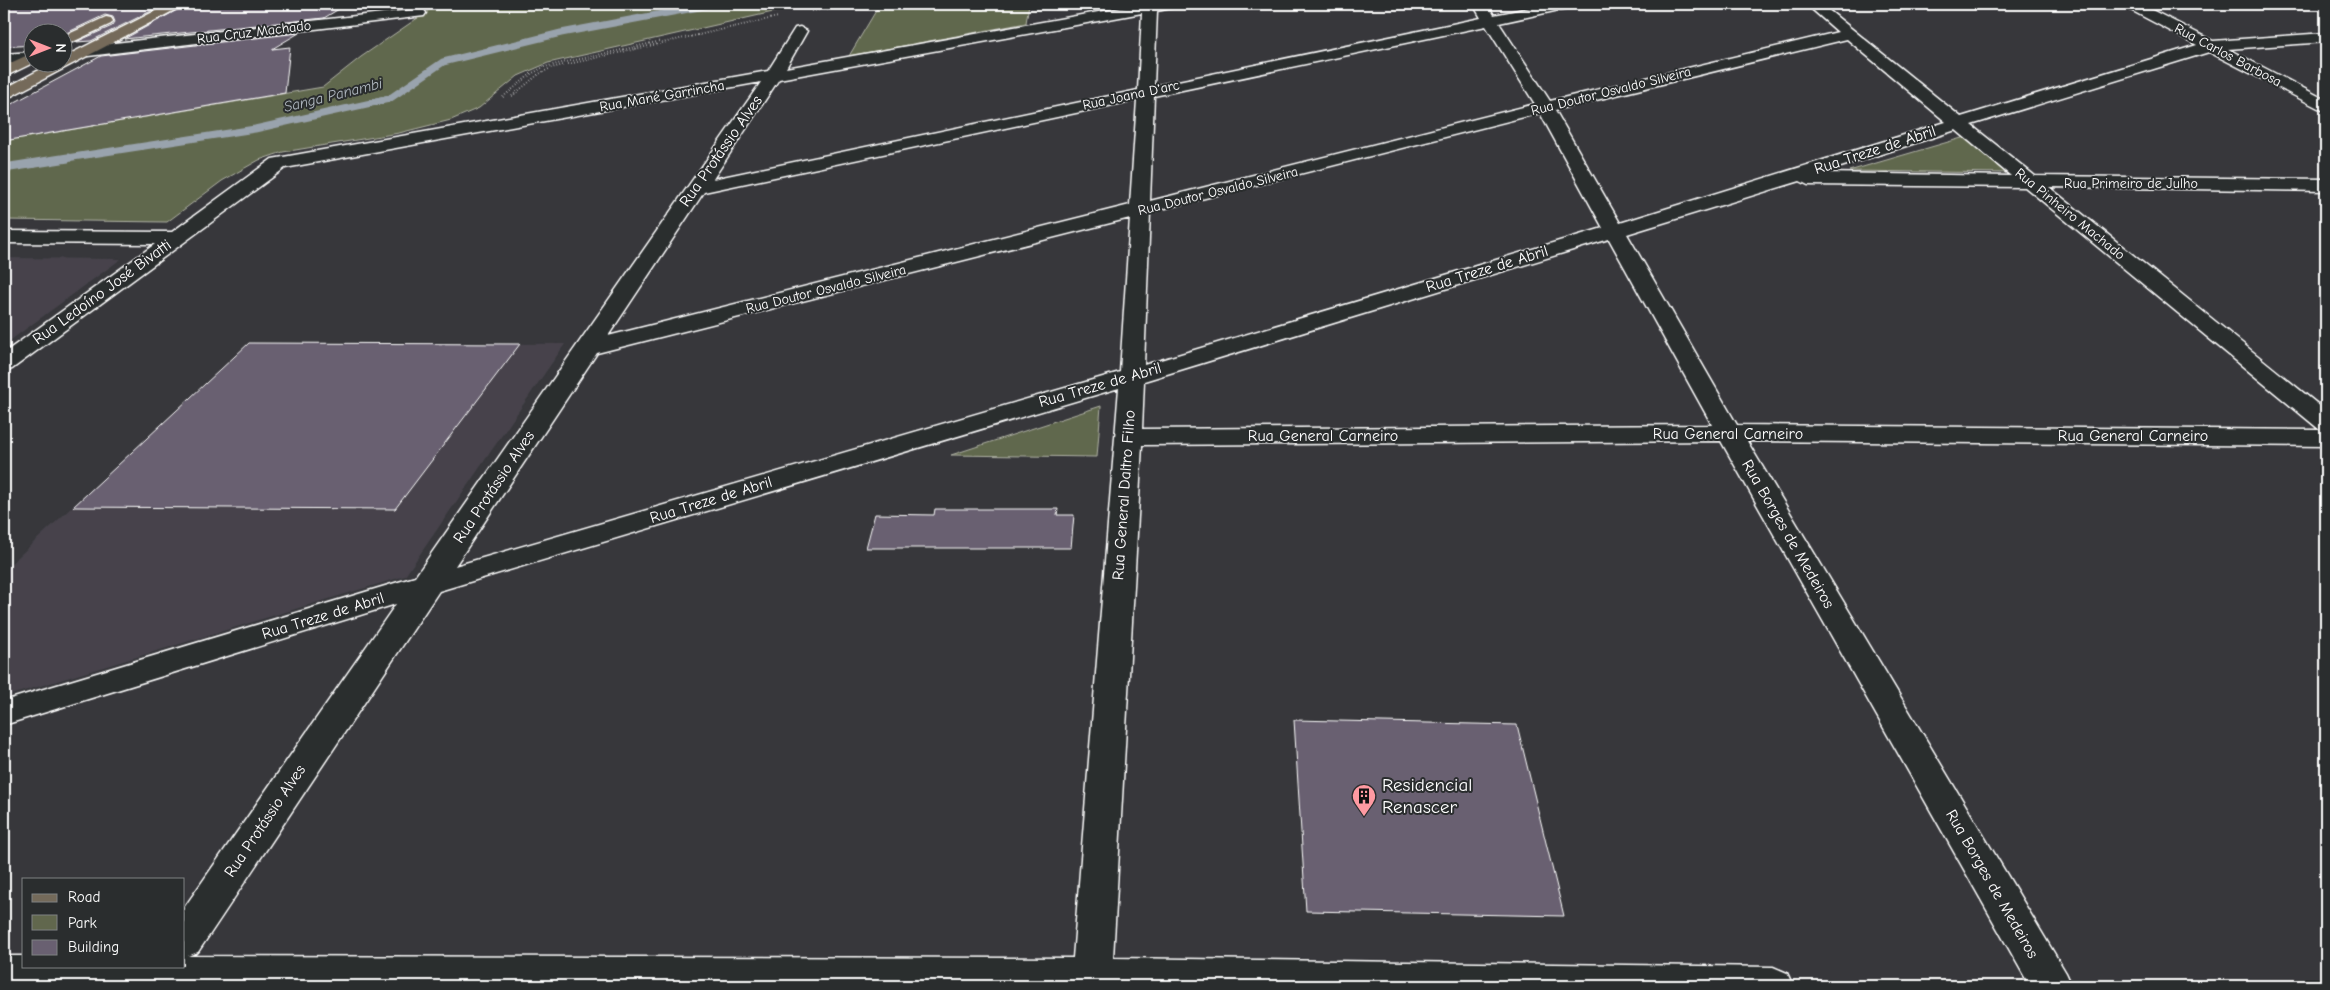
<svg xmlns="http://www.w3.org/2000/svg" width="2330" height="990" font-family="'Comic Neue',sans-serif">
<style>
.built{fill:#46434b}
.green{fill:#61674d;stroke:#b0b3a6}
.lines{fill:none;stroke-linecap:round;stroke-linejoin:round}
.stream-far1{stroke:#99a3ad;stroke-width:7}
.stream{stroke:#99a3ad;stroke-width:9}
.building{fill:#696071;stroke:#fff}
.minor-casing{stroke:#fff;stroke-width:3}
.major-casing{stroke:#fff;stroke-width:3}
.path{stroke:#fff;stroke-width:2;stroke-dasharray:0.5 2.5;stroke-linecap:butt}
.minor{fill:#2a2d2e;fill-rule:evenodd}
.major{fill:#746a5a;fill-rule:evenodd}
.labels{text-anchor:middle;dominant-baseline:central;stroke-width:4;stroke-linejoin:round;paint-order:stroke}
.far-street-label{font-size:14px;fill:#fff;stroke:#2a2d2e}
.far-water-label{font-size:15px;font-style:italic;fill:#b2bac2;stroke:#2a2d2e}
.street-label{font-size:16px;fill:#fff;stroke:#2a2d2e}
.near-poi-label{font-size:19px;fill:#fff;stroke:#2a2d2e;text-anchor:start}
</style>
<rect width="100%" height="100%" fill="#37373b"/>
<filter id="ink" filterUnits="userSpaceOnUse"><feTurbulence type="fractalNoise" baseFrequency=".02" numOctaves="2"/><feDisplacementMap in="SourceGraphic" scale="10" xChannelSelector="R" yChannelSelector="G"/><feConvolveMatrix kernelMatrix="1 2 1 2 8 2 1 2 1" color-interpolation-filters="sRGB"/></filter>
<g filter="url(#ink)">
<path class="built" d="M 4,258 L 121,259 L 4,345 Z
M 249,343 L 565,344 L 405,576 L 4,697 L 4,570 Z"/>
<path class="green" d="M 438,4 L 826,4 L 773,12 L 548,63 L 518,76 L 479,108 L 451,120 L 399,133 L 283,152 L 259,160 L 222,181 L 167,222 L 4,220 L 4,141 L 323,87 L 361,57 Z
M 880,4 L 1029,4 L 1026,23 L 849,56 Z
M 1972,135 L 2016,173 L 1849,171 Z
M 1101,406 L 1097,457 L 951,455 Z"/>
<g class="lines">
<path class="stream-far1" d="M 60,159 L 255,129 L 389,99 L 443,62 L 561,33 L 715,4"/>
<path class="stream" d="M 4,168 L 68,158"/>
</g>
<path class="building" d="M 4,4 L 165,4 L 91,41 L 76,42 L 112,26 L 115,22 L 113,17 L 105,15 L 62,35 L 62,32 L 32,32 L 32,45 L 4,47 Z
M 188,4 L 347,4 L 324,18 L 124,39 Z
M 299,33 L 272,49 L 290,47 L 285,93 L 4,141 L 4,108 L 101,56 Z
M 249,343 L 520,344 L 395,509 L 73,507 Z
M 935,509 L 1058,509 L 1057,515 L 1074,515 L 1071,548 L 866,548 L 875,514 L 934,515 Z
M 1294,720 L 1517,725 L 1564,916 L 1306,911 Z"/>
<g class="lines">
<g class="minor-casing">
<path id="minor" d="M 1143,4 L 1178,4 L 1176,7 L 1157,11 L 1154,86 L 1481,18 L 1473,4 L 1487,4 L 1494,15 L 1549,4 L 1575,4 L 1573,7 L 1499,23 L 1550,101 L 1838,32 L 1806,4 L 1821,4 L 1961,117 L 2197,45 L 2125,7 L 2123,4 L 2140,4 L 2213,41 L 2326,33 L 2326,42 L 2228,49 L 2326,100 L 2326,112 L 2209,52 L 1971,125 L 2035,176 L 2326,179 L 2326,191 L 2049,187 L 2326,411 L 2326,446 L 1747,441 L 2066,973 L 2072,986 L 2030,986 L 1721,441 L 1142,445 L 1113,958 L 1773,967 L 1787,973 L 1793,986 L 4,986 L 4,956 L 24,956 L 24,966 L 184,966 L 184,908 L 396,604 L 4,725 L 4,701 L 415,577 L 761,82 L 285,168 L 12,369 L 4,371 L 4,353 L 155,244 L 4,243 L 4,231 L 172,232 L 272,159 L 768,71 L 795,28 L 800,27 L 807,31 L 786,68 ZM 1142,13 L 1138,90 L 713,179 L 779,79 ZM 1486,26 L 1535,104 L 1150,201 L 1154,96 ZM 1847,39 L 1946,122 L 1620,223 L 1555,110 ZM 1137,100 L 1130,205 L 608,336 L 704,192 ZM 1540,113 L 1603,228 L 1144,365 L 1150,212 ZM 1956,130 L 2011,176 L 1822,173 ZM 1800,181 L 1808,185 L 2025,187 L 2320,430 L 1737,425 L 1627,234 ZM 1130,218 L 1120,372 L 455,566 L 597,353 ZM 1609,239 L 1712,425 L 1142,429 L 1144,381 ZM 1119,388 L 1073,958 L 188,956 L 198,952 L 439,591 Z
M 419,9 L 424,10 L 426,13 L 424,16 L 88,56 L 80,51 L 88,46 Z
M 32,52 L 32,62 L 4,64 L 4,54 Z"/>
</g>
<g class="major-casing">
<path id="major" d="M 169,4 L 186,4 L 4,100 L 4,89 L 54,62 L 62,62 L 62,58 Z
M 106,17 L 111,18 L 113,21 L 111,24 L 62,47 L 62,37 Z
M 32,53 L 32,62 L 35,62 L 4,77 L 4,66 Z"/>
</g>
<path class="path" d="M 809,9 L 848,4
M 812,11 L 863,4
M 512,96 L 539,74 L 551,68 L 778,17
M 503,97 L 531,74 L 544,67 L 661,41"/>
<use href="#minor" class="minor"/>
<use href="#major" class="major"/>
</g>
</g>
<defs>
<g id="building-pin" transform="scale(1.25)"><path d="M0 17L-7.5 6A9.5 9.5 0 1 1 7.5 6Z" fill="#ff9aa2" stroke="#2a2d2e"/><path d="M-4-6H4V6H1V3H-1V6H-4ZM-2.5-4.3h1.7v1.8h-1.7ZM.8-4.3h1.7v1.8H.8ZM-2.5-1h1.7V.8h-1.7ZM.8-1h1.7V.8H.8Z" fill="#111"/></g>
</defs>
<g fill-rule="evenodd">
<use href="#building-pin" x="1364" y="796"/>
</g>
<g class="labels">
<g class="far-street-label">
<text transform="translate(254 32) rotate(-7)">Rua Cruz Machado</text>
<text transform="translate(2228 55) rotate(28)">Rua Carlos Barbosa</text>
<text transform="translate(1611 91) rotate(-14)">Rua Doutor Osvaldo Silveira</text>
<text transform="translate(1131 95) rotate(-12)">Rua Joana D'arc</text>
<text transform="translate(662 96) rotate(-10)">Rua Mané Garrincha</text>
<text x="2131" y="183">Rua Primeiro de Julho</text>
<text transform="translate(1218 191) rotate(-14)">Rua Doutor Osvaldo Silveira</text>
<text transform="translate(2070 214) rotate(39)">Rua Pinheiro Machado</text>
<text transform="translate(826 289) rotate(-14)">Rua Doutor Osvaldo Silveira</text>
</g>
<g class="far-water-label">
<text transform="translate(333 95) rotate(-14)">Sanga Panambi</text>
</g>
<g class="street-label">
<text transform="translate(1875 150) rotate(-18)">Rua Treze de Abril</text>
<text transform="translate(721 151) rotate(-55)">Rua Protássio Alves</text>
<text transform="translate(1487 269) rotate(-17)">Rua Treze de Abril</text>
<text transform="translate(102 292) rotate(-36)">Rua Ledoíno José Bivatti</text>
<text transform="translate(1100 385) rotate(-16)">Rua Treze de Abril</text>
<text x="1728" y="434">Rua General Carneiro</text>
<text x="1323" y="436">Rua General Carneiro</text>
<text x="2133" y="436">Rua General Carneiro</text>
<text transform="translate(494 487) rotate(-56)">Rua Protássio Alves</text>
<text transform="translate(1124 495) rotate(-86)">Rua General Daltro Filho</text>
<text transform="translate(711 500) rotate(-17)">Rua Treze de Abril</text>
<text transform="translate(1788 534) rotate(60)">Rua Borges de Medeiros</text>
<text transform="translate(323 616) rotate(-17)">Rua Treze de Abril</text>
<text transform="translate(265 821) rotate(-56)">Rua Protássio Alves</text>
<text transform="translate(1992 884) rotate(60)">Rua Borges de Medeiros</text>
</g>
<g class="near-poi-label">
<text x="1382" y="785">Residencial<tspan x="1382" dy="22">Renascer</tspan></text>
</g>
</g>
<rect width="2330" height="990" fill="none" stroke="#2a2d2e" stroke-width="20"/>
<rect x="10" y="10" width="2310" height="970" fill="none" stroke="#fff" stroke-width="2" filter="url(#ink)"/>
<rect x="22" y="878" width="162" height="90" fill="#2a2d2e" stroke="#7f8182"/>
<rect x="32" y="894" width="25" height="8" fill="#746a5a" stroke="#7f8182"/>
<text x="68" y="902" font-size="15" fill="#ffffff">Road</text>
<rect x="32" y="915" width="25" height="15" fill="#61674d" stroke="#7f8182"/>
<text x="68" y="928" font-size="15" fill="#ffffff">Park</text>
<rect x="32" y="940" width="25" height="15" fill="#696071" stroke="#7f8182"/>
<text x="68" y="952" font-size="15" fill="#ffffff">Building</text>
<g transform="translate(48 48) rotate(90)"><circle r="24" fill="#2a2d2e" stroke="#7f8182"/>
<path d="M0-4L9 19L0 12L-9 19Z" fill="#ff9aa2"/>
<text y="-8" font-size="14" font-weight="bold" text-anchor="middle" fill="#ffffff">N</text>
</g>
</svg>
